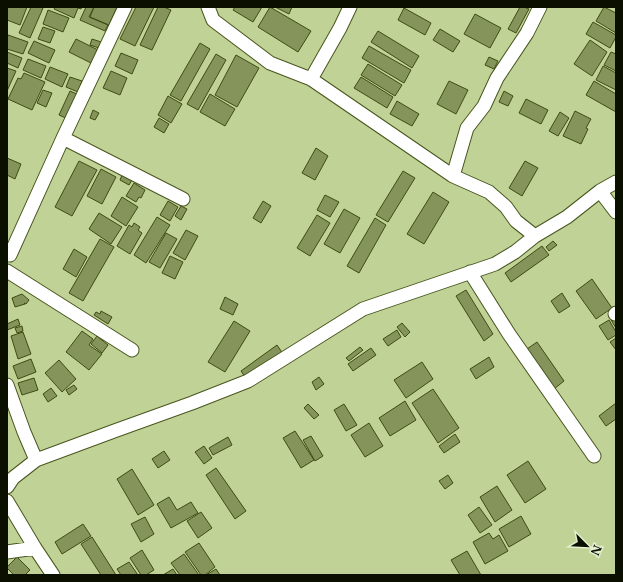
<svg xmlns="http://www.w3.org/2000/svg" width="623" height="582" font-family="'Libre Baskerville',serif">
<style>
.building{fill:#84945b;stroke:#3f4c12}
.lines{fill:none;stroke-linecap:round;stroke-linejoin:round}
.minor-casing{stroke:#48561e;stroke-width:15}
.minor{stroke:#fff;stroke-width:13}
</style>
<rect width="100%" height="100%" fill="#c1d297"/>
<path class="building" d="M 7,7 L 27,7 L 20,25 L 7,20 Z
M 31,7 L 40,7 L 43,8 L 30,38 L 19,33 Z
M 55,7 L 82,7 L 81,9 L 78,8 L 74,18 L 54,9 Z
M 86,7 L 94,7 L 89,17 L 108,25 L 105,31 L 80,20 Z
M 94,7 L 117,7 L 109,25 L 90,17 Z
M 136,7 L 154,7 L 135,46 L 120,39 Z
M 158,7 L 164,7 L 171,10 L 152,50 L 140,45 Z
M 235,7 L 262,7 L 253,22 L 233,10 Z
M 270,7 L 311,31 L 298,52 L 258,27 Z
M 275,7 L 292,7 L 289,14 Z
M 520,7 L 524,7 L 529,9 L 516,33 L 508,29 Z
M 604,7 L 616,13 L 616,33 L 596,21 Z
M 404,8 L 431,23 L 425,35 L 398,20 Z
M 48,10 L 69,18 L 63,32 L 43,24 Z
M 475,14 L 501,28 L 490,48 L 464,34 Z
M 593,22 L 616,35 L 616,37 L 610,48 L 586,34 Z
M 43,27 L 55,31 L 50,43 L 38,39 Z
M 440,29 L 460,41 L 453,52 L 433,40 Z
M 378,31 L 419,56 L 412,68 L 371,42 Z
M 8,35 L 28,42 L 23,54 L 7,49 L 7,39 Z
M 76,39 L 102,52 L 95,65 L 69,52 Z
M 92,39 L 101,42 L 99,48 L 90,45 Z
M 590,40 L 607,52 L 592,76 L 574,64 Z
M 34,41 L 55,50 L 49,63 L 28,53 Z
M 200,43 L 210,49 L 181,101 L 170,95 Z
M 369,46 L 411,70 L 404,83 L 362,58 Z
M 7,52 L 22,58 L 18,68 L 7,63 Z
M 611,52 L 616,54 L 616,71 L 604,65 Z
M 121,53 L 138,60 L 132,74 L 115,66 Z
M 216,54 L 226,60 L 198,110 L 187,104 Z
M 236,55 L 259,68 L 237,107 L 215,95 Z
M 489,57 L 498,61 L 494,69 L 485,65 Z
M 28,59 L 46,66 L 41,78 L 23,70 Z
M 368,64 L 402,85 L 395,96 L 361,75 Z
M 603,66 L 616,73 L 616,90 L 596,80 Z
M 50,67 L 68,74 L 62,87 L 45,79 Z
M 7,68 L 16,71 L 7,91 Z
M 111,71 L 127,78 L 120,95 L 103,88 Z
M 24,73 L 45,82 L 32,110 L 8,99 L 18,78 L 21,79 Z
M 70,77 L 82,81 L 78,92 L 66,87 Z
M 361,77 L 393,97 L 387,108 L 354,88 Z
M 449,81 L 468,90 L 456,114 L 437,104 Z
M 594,81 L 616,94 L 616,112 L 586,95 Z
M 43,90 L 52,93 L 46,107 L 37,103 Z
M 70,91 L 79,95 L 68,119 L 59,115 Z
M 504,91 L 513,96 L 508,106 L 499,102 Z
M 210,94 L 235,109 L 225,126 L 200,112 Z
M 168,96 L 182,104 L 171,123 L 158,115 Z
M 526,99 L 548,110 L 541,124 L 519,113 Z
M 397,101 L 419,114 L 412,126 L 390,114 Z
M 93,110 L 99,113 L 95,120 L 90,118 Z
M 575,111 L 591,119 L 586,128 L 588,129 L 581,144 L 563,136 Z
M 560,112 L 569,118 L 558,136 L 549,131 Z
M 159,118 L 169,124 L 164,133 L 154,127 Z
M 316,148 L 328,156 L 315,180 L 302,173 Z
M 7,158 L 21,164 L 15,179 L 7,175 Z
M 79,161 L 97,170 L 72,216 L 55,207 Z
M 525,161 L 538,168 L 522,196 L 509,188 Z
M 101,169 L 116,177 L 102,204 L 87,196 Z
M 403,171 L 415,178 L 388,222 L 376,215 Z
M 122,175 L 132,180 L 129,185 L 120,180 Z
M 134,183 L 145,190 L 141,198 L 139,197 L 136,202 L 126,196 Z
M 433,192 L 449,202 L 424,244 L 407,234 Z
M 325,195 L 339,202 L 330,217 L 317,210 Z
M 122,197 L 138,207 L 126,226 L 111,216 Z
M 168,201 L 178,207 L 170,221 L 160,215 Z
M 263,201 L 271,206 L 261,223 L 253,218 Z
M 181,206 L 187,209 L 181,220 L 175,216 Z
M 344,209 L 360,218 L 340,253 L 324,244 Z
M 99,213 L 122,227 L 111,244 L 89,229 Z
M 317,215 L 330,223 L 310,256 L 297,248 Z
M 157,217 L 170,225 L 146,263 L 134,255 Z
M 375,218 L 386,225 L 359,273 L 347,266 Z
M 134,223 L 140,227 L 138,230 L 142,233 L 130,254 L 117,246 L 129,225 L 132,227 Z
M 186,230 L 198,236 L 185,260 L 173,253 Z
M 166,233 L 177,239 L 160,268 L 149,262 Z
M 100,239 L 114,247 L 83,301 L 69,293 Z
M 553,241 L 557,245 L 549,251 L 546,247 Z
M 542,246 L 549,255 L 511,282 L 505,273 Z
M 74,249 L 87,257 L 76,277 L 63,269 Z
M 170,256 L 183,262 L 175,279 L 162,273 Z
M 592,279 L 612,308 L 596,319 L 576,291 Z
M 466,290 L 493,334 L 484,341 L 456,296 Z
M 562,293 L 570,306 L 559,313 L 551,301 Z
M 22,294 L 29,300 L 26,304 L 24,303 L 25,304 L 15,307 L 12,298 Z
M 225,297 L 238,304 L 233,315 L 220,309 Z
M 101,311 L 112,317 L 108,324 L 94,315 L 96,312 L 100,314 Z
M 616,316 L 616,328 L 611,320 Z
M 18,319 L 20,325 L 7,330 L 7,324 Z
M 609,320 L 616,332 L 616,335 L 608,340 L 599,326 Z
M 234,321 L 250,331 L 225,372 L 208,362 Z
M 402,323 L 410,332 L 405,337 L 397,327 Z
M 22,326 L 23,331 L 17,333 L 15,328 Z
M 397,330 L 401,337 L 388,346 L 383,339 Z
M 82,331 L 93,339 L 89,345 L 102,354 L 89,370 L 66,352 Z
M 23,332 L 31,354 L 18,359 L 11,336 Z
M 97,336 L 108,345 L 102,353 L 91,344 Z
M 616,338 L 616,350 L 610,342 Z
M 537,342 L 564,381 L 554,389 L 527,349 Z
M 277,345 L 283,354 L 247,380 L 241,371 Z
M 360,347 L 363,350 L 349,361 L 346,358 Z
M 371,348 L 376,355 L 353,371 L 348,364 Z
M 489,357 L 494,367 L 476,379 L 470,369 Z
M 31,359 L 36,372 L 18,379 L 13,366 Z
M 59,360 L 76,379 L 62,392 L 45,373 Z
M 422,362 L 433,379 L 406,398 L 394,380 Z
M 319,377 L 324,384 L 316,390 L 312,382 Z
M 34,378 L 38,390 L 22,395 L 18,383 Z
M 74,385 L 77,389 L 69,395 L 66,390 Z
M 51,388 L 57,396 L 48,402 L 43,394 Z
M 433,389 L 459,428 L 438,443 L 412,403 Z
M 405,401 L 416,420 L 390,436 L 379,418 Z
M 616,403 L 616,419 L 606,426 L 599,416 Z
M 308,404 L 319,415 L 314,419 L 304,408 Z
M 344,404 L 357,425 L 346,431 L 334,410 Z
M 369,423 L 383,446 L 365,457 L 351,435 Z
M 295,431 L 314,460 L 301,468 L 283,438 Z
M 455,434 L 460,442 L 444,453 L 439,446 Z
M 311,436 L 323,456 L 315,461 L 303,440 Z
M 228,437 L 232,445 L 213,455 L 209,448 Z
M 204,446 L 212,458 L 204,464 L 195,452 Z
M 164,451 L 170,460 L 158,468 L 152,459 Z
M 528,461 L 546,489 L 525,503 L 507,475 Z
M 216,468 L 246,511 L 235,519 L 206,475 Z
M 132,469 L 154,505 L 138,515 L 117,479 Z
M 448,475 L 453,483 L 445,489 L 439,481 Z
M 497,486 L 512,510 L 495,522 L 480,497 Z
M 169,497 L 177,510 L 191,502 L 198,513 L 171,528 L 157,504 Z
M 479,507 L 492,525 L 480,533 L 468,515 Z
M 201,512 L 212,528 L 198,538 L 187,521 Z
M 521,516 L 531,534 L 509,547 L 499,529 Z
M 145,517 L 154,534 L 141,542 L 131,524 Z
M 83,524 L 91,536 L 62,554 L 55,542 Z
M 489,533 L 493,539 L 499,535 L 508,551 L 485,564 L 473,542 Z
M 92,537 L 116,575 L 101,575 L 81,544 Z
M 199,543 L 215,567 L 205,575 L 201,575 L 185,552 Z
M 142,550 L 154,570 L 146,575 L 141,575 L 130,558 Z
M 467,551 L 481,575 L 460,575 L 451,560 Z
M 184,554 L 199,575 L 180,575 L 171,563 Z
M 17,557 L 30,570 L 25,575 L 14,575 L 7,568 L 7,567 Z
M 129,562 L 138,575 L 121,575 L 117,569 Z
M 173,569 L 177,575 L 163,575 Z
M 216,569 L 220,575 L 206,575 Z"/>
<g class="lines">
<g class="minor-casing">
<path id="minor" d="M 208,7 L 213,20 L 270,63 L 311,79 L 453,176 L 489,192 L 506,207 L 516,221 L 535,236
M 311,79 L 340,28 L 350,7
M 63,138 L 183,199
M 453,176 L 467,128 L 484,106 L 497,78 L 527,33 L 540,7
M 600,191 L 616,212
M 10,255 L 63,138 L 125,7
M 7,271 L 132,350
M 470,272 L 509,334 L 594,456
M 615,314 L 616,313
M 7,385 L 24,432 L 36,460
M 7,487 L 13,478 L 36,460 L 117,430 L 192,403 L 248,381 L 363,309 L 495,264 L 515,252 L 535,236 L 567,217 L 600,191 L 616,182
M 7,501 L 35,548 L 53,575
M 7,552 L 35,548"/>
</g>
<use href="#minor" class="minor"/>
</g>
<rect width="623" height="582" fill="none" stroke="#0a0f00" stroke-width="16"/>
<g transform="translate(587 546) rotate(114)" stroke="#e5efd1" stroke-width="3" paint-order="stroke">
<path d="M0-3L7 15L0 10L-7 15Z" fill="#0a0f00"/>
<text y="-6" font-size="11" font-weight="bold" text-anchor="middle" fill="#0a0f00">N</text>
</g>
</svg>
